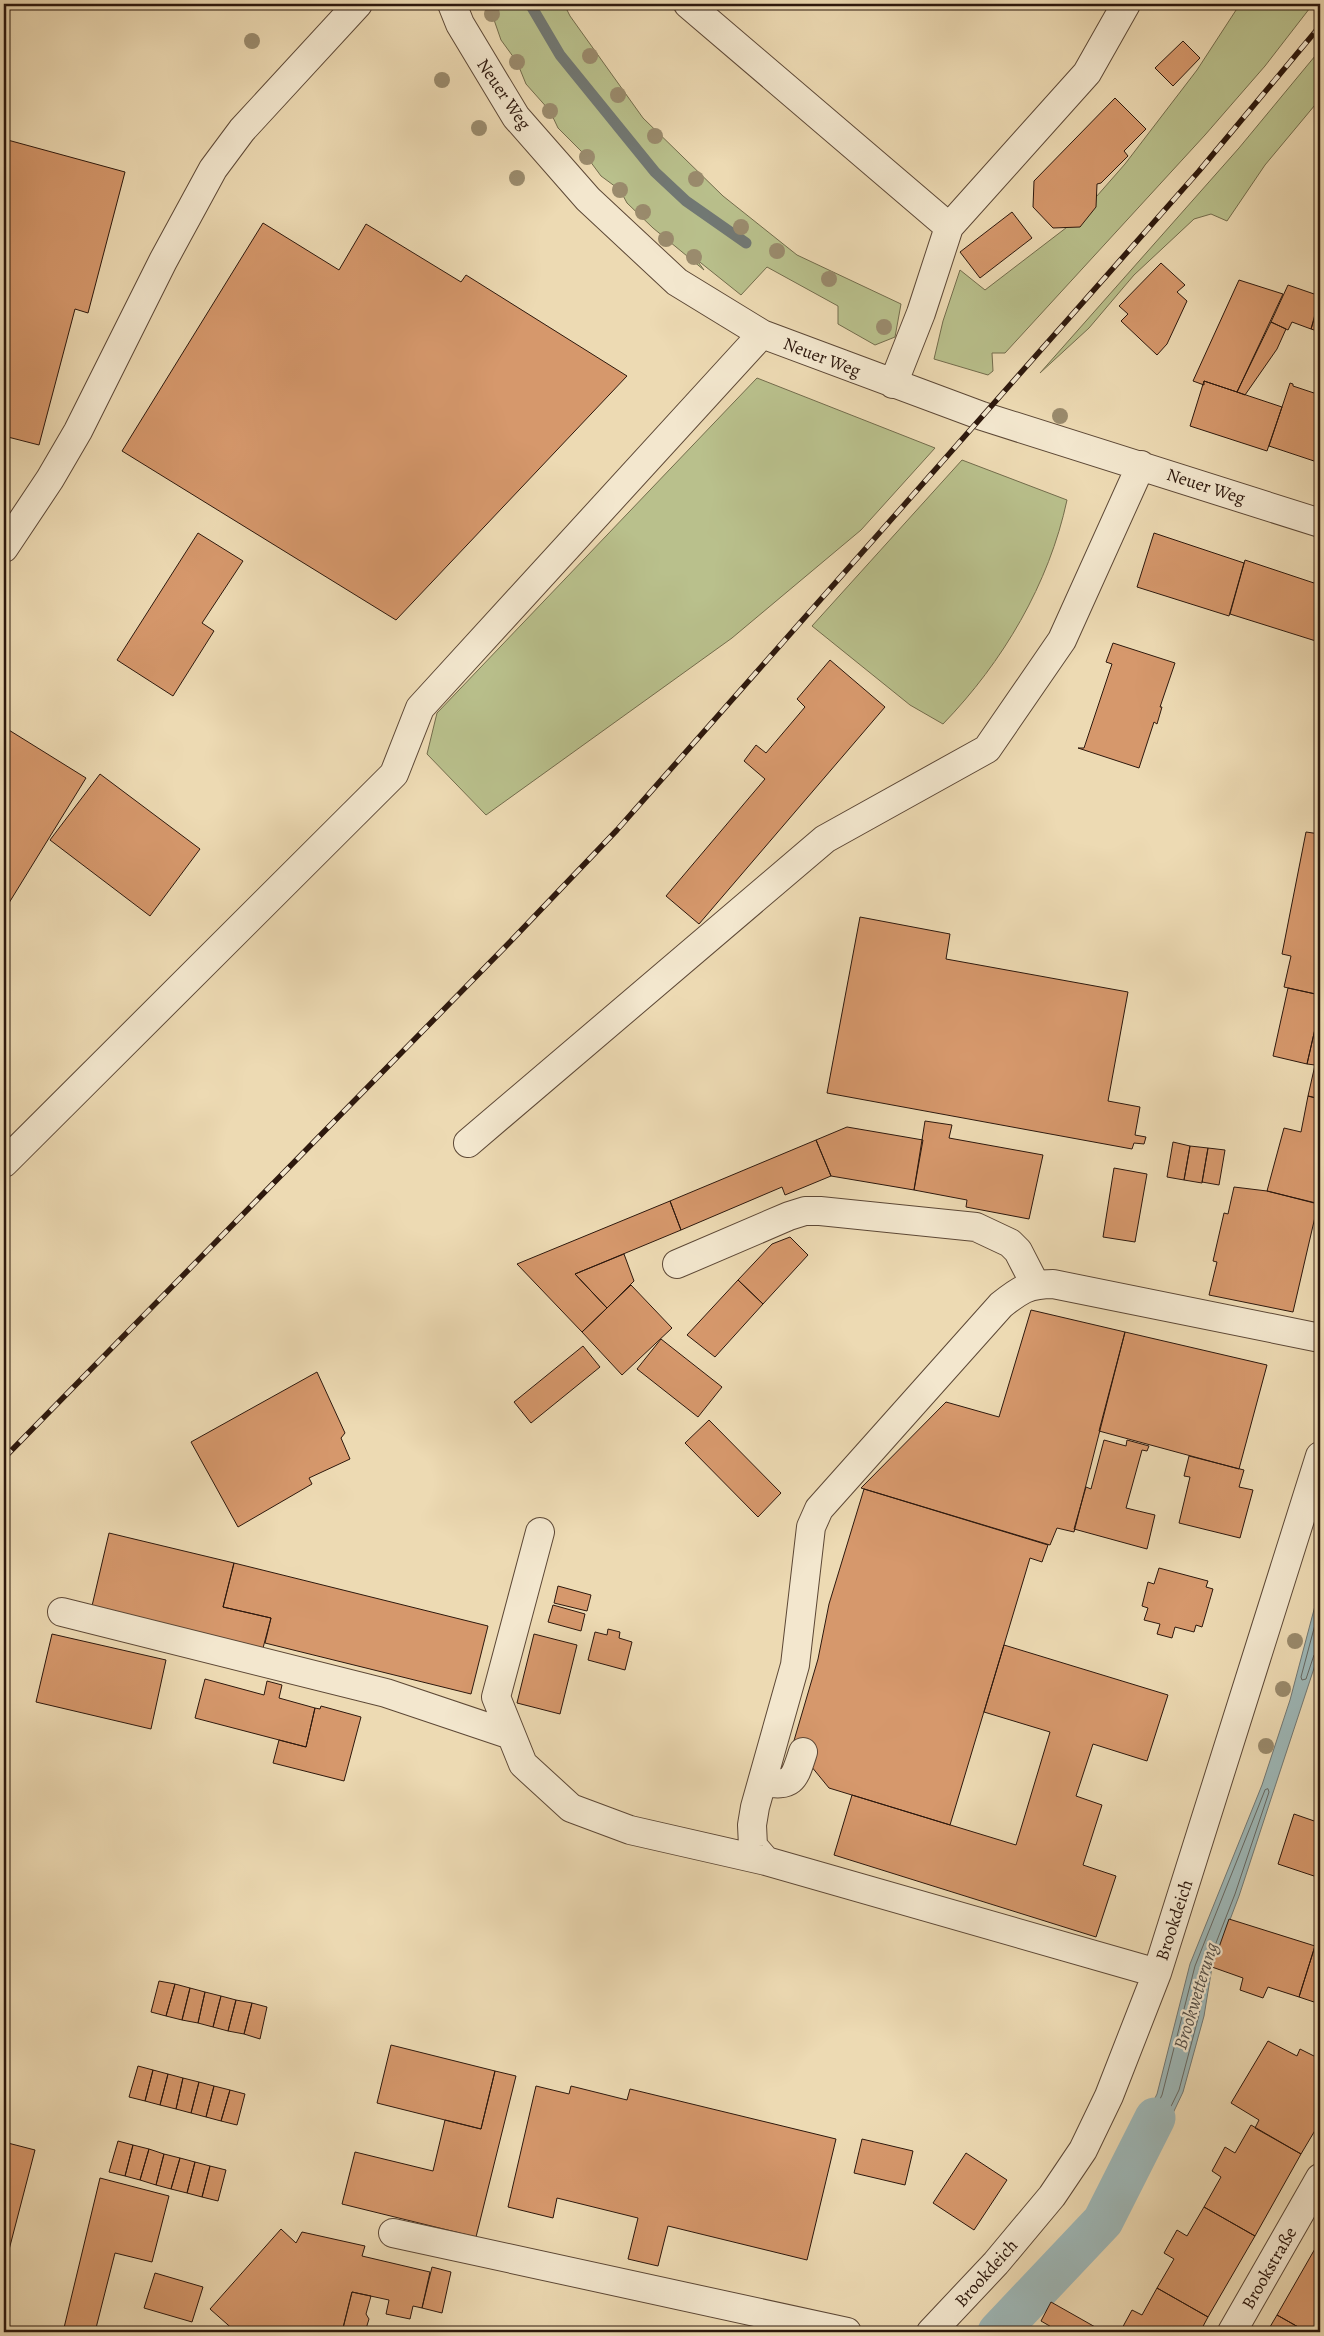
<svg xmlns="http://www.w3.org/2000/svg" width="1324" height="2336" font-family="Alegreya,serif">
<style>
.green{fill:#b9c08c;stroke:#736c4c}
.water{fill:#9eb8b8;stroke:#717874}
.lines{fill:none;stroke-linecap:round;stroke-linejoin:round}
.shore{stroke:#666862;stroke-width:1}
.stream{stroke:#717874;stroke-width:11}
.canal{stroke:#9eb8b8;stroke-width:41}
.building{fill:#d6986c;stroke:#2d180d}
.minor-casing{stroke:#5d4836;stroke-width:30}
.minor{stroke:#f3e7ce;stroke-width:28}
.rail-casing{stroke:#2d180d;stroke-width:5.5}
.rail{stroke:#f3e7ce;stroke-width:4;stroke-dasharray:11;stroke-linecap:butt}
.tree{fill:#9a8b6d}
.labels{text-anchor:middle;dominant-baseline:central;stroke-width:4.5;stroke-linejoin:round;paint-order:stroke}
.street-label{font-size:18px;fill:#2d180d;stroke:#f3e7ce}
.water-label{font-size:19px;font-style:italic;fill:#555049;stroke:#f3e7ce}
</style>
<rect width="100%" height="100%" fill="#eddab3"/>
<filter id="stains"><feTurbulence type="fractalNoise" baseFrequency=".004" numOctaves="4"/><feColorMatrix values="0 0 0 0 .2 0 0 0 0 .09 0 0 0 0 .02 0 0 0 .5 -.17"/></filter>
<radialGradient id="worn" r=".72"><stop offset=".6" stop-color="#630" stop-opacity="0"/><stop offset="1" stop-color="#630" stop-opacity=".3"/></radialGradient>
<path class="green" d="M 483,4 L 564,4 L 570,16 L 643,118 L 723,196 L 797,255 L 901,304 L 895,337 L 875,345 L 838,324 L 838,306 L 767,267 L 741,295 L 696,259 L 704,270 L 653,228 L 627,203 L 620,190 L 601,176 L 587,157 L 558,128 L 550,111 L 526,84 L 517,62 L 501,40 L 492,14 Z
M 1240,4 L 1313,4 L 1265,66 L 1205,135 L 1005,353 L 992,353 L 993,371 L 988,375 L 934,359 L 943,321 L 960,270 L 985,290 L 1075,221 L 1125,164 L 1197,70 Z
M 1320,50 L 1320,99 L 1265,165 L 1227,221 L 1211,214 L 1194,219 L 1134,275 L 1089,328 L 1040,373 L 1239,148 Z
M 757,378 L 935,448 L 861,530 L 732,638 L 486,815 L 427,754 L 437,713 Z
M 962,460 L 1067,500 C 1049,584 1003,662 943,724 L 910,705 L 812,626 Z"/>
<path class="water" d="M 1320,1587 L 1320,1650 L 1239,1896 L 1212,1967 L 1204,2016 L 1183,2092 L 1142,2179 L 1122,2164 L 1157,2094 L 1190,1964 L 1262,1785 L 1290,1700 Z"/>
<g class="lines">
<path class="shore" d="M 1320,1606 L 1301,1677 L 1302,1680 L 1306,1679 L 1314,1655 L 1320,1652
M 1268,1789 L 1269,1792 L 1235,1894 L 1207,1966 L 1199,2015 L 1179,2090 L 1141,2168 L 1138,2170 L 1129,2161 L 1162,2095 L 1195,1966 L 1265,1790 Z"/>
<path class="stream" d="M 530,4 L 560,55 L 655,172 L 686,201 L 746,243"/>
<path class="canal" d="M 998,2332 L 1103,2221 L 1155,2118"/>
</g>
<path class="building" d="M 1183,41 L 1200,58 L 1173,86 L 1155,68 Z
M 1115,98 L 1146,129 L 1124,151 L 1128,156 L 1101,183 L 1097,184 L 1096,207 L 1080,227 L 1053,228 L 1033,207 L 1034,181 Z
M 4,139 L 125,172 L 88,313 L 75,309 L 39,445 L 4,436 Z
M 1012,212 L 1032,238 L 980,278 L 960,252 Z
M 263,223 L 339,270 L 366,224 L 461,282 L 466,275 L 627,376 L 396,620 L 122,451 Z
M 1161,263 L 1185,285 L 1177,292 L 1187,301 L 1167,344 L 1157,355 L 1121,321 L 1128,314 L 1119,306 Z
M 1239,280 L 1283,294 L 1237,392 L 1204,381 L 1204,385 L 1193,381 Z
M 1288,285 L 1320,296 L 1311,329 L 1292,322 L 1288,330 L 1271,322 Z
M 1320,301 L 1320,332 L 1311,329 Z
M 1271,322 L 1286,329 L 1277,349 L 1245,395 L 1237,392 Z
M 1204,381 L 1282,407 L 1267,451 L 1190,426 Z
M 1290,383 L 1293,384 L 1293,386 L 1320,395 L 1320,463 L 1269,446 Z
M 198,533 L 243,561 L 202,623 L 214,631 L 173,696 L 117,660 Z
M 1154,533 L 1244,563 L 1229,616 L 1137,587 Z
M 1245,560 L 1320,585 L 1319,642 L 1230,614 Z
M 1113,643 L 1175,663 L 1160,707 L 1162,707 L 1157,724 L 1154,722 L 1139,768 L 1078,748 L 1084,748 L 1112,664 L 1106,662 Z
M 830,660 L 885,707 L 699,924 L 666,896 L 765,779 L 744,761 L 756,745 L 766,753 L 805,707 L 797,699 Z
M 4,727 L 86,778 L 4,911 Z
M 100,774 L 200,849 L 150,916 L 50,840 Z
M 1306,832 L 1320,834 L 1320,995 L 1284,987 L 1291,956 L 1282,954 Z
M 860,917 L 950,934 L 946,959 L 1128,992 L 1108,1101 L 1140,1107 L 1135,1135 L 1146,1137 L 1144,1144 L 1134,1143 L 1132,1149 L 827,1093 Z
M 1288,988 L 1320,995 L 1320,1030 L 1315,1029 L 1307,1064 L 1273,1056 Z
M 1315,1029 L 1320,1030 L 1320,1099 L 1308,1096 L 1315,1065 L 1307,1064 Z
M 1308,1096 L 1320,1099 L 1320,1204 L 1267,1191 L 1284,1128 L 1301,1132 Z
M 925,1121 L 952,1125 L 949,1138 L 1043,1155 L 1029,1219 L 966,1207 L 967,1200 L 914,1190 Z
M 847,1127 L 923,1140 L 914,1190 L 831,1176 L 816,1140 Z
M 816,1140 L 831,1176 L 785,1195 L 782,1187 L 681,1230 L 670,1201 Z
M 1173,1142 L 1190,1146 L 1184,1180 L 1167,1177 Z
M 1190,1146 L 1208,1148 L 1202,1183 L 1184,1180 Z
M 1208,1148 L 1225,1150 L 1219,1185 L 1202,1182 Z
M 1114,1168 L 1147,1174 L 1135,1242 L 1103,1237 Z
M 1234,1187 L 1267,1191 L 1318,1204 L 1293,1312 L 1209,1295 L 1217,1262 L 1213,1261 L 1224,1213 L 1228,1214 Z
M 670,1201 L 681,1230 L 575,1274 L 607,1308 L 582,1332 L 517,1264 Z
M 790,1237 L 808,1255 L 763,1304 L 738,1280 L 772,1244 Z
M 624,1254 L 634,1281 L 607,1308 L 575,1274 Z
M 738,1280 L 763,1304 L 715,1357 L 687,1335 Z
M 631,1285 L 672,1328 L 622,1375 L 582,1332 Z
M 1031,1310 L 1125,1332 L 1074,1532 L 1057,1528 L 1050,1545 L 861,1488 L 946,1402 L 999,1417 Z
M 1125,1332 L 1267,1365 L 1239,1469 L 1099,1431 Z
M 661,1339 L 722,1387 L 698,1417 L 637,1369 Z
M 583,1346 L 600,1367 L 531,1423 L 514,1402 Z
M 317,1372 L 345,1433 L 341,1438 L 350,1459 L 309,1478 L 312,1484 L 238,1527 L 191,1442 Z
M 709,1420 L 781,1493 L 758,1517 L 685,1443 Z
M 1104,1440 L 1126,1446 L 1127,1440 L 1149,1446 L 1147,1451 L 1142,1450 L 1126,1508 L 1155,1515 L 1147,1549 L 1074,1529 L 1086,1487 L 1091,1489 Z
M 1189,1456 L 1244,1470 L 1239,1487 L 1253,1490 L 1240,1538 L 1179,1523 L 1190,1477 L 1184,1476 Z
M 864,1489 L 1048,1545 L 1042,1562 L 1030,1558 L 950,1825 L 829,1788 L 793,1744 L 818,1659 L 829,1604 Z
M 109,1533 L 234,1563 L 223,1607 L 271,1618 L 263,1648 L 92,1606 Z
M 234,1563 L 488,1626 L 471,1694 L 265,1643 L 271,1618 L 223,1607 Z
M 1159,1568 L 1208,1581 L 1206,1587 L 1213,1589 L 1202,1627 L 1196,1625 L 1194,1632 L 1175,1627 L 1172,1638 L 1157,1634 L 1160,1624 L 1144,1620 L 1148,1608 L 1142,1606 L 1148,1582 L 1154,1584 Z
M 558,1586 L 591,1595 L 587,1611 L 554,1603 Z
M 553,1605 L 585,1614 L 581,1631 L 548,1622 Z
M 608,1629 L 620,1632 L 619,1638 L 632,1642 L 625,1670 L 588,1660 L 595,1632 L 607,1635 Z
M 52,1634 L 166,1660 L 151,1729 L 36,1702 Z
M 534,1634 L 577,1645 L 560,1714 L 517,1703 Z
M 1004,1645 L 1168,1695 L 1147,1761 L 1093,1744 L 1076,1796 L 1102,1805 L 1083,1865 L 1116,1876 L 1096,1937 L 834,1855 L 852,1795 L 1016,1845 L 1050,1732 L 984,1712 Z
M 205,1679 L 264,1695 L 267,1681 L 282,1685 L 279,1698 L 315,1708 L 306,1747 L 195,1718 Z
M 321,1706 L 361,1717 L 344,1781 L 273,1763 L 279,1740 L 306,1747 L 315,1708 L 320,1709 Z
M 1294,1814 L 1320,1823 L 1320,1878 L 1278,1864 Z
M 1229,1919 L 1315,1946 L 1299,1997 L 1268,1987 L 1263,1998 L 1240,1990 L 1243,1978 L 1212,1967 Z
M 1315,1946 L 1320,1948 L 1320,2004 L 1299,1997 Z
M 159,1981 L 175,1984 L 166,2016 L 151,2012 Z
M 175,1984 L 190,1988 L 182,2020 L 166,2016 Z
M 190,1988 L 205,1992 L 198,2023 L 182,2020 Z
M 205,1992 L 221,1996 L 213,2027 L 198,2023 Z
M 221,1996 L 236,2000 L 228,2031 L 213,2027 Z
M 236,2000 L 252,2003 L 244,2034 L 228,2031 Z
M 252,2003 L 267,2007 L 260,2039 L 244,2034 Z
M 1268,2041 L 1297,2056 L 1300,2049 L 1320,2059 L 1320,2122 L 1301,2154 L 1255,2128 L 1259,2120 L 1231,2103 Z
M 391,2045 L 495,2071 L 481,2129 L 377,2103 Z
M 138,2066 L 153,2070 L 145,2101 L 129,2097 Z
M 153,2070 L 168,2074 L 160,2105 L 145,2101 Z
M 495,2071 L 516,2076 L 476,2237 L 342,2204 L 355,2152 L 433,2171 L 445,2120 L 481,2129 Z
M 168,2074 L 183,2078 L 176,2109 L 160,2105 Z
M 183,2078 L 199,2082 L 191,2113 L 176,2109 Z
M 199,2082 L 214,2086 L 206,2117 L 191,2113 Z
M 214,2086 L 230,2090 L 221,2121 L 206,2117 Z
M 536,2086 L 569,2094 L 571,2086 L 627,2100 L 630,2089 L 836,2139 L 807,2260 L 668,2226 L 658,2266 L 628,2259 L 638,2218 L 557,2198 L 553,2218 L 508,2207 Z
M 230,2090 L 245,2094 L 237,2125 L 221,2121 Z
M 1251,2125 L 1301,2154 L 1255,2236 L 1204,2207 L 1221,2177 L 1212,2171 L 1225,2147 L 1235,2153 Z
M 862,2139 L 913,2151 L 905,2185 L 854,2173 Z
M 118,2141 L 133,2145 L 125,2176 L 109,2172 Z
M 4,2142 L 35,2150 L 4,2269 Z
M 133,2145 L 149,2149 L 140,2180 L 125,2176 Z
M 149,2149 L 164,2154 L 156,2185 L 140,2180 Z
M 966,2153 L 1007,2180 L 974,2230 L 933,2203 Z
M 164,2154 L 180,2158 L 171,2189 L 156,2185 Z
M 180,2158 L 195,2162 L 187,2193 L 171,2189 Z
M 195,2162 L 210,2166 L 202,2197 L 187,2193 Z
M 210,2166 L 226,2170 L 218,2201 L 202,2197 Z
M 100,2178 L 169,2196 L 152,2262 L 115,2253 L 95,2332 L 63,2332 Z
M 1204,2207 L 1255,2236 L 1208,2317 L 1157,2288 L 1174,2259 L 1164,2253 L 1177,2230 L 1187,2236 Z
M 281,2229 L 296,2243 L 302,2232 L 365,2246 L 362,2256 L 430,2272 L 422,2308 L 413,2306 L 410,2319 L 386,2314 L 389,2300 L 352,2292 L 342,2332 L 236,2332 L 210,2309 Z
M 1320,2240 L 1320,2332 L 1307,2332 L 1277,2315 Z
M 432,2267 L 451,2272 L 442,2313 L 422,2308 Z
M 155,2273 L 203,2287 L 192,2322 L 144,2308 Z
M 1157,2288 L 1208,2317 L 1200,2332 L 1120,2332 L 1132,2310 L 1142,2315 Z
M 352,2292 L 371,2296 L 366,2314 L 369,2319 L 365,2332 L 342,2332 Z
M 1051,2302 L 1104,2332 L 1060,2332 L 1041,2321 Z
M 1277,2315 L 1307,2332 L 1267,2332 Z"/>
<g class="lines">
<g class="minor-casing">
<path id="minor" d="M 452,4 L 460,24 L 516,117 L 588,199 L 677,282 L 762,334 L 982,416 L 1320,523
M 688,4 L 949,227
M 893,384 L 921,313 L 949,227 L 1087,73 L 1126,4
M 4,548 L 50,479 L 78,431 L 163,261 L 213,169 L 242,130 L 358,4
M 468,1143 L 825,839 L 987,749 L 1062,640 L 1141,465
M 4,1163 L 394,774 L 420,708 L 762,334
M 677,1264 L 789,1216 L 805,1211 L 820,1211 L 976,1227 L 1010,1243 L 1018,1251 L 1035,1284
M 540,1532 L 496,1697 L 523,1764 L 571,1808 L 630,1830 L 766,1861
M 62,1612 L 386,1693 L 511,1735
M 763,1782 C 793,1787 794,1780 803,1752
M 1157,1973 L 766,1861 L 753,1846 L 752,1825 L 755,1807 L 795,1665 L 811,1527 L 819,1509 L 1001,1305 C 1020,1290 1028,1284 1053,1284 L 1320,1338
M 393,2233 L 847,2332
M 931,2332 L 996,2263 L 1052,2196 L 1083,2150 L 1109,2096 L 1157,1973 L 1320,1456
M 1232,2332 L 1320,2178"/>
</g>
<use href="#minor" class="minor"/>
<g class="rail-casing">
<path id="rail" d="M 4,1458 L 508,944 L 617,830 L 1199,171 L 1320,26"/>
</g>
<use href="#rail" class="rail"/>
</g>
<g class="tree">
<circle cx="492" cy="14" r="8"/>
<circle cx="252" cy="41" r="8"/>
<circle cx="590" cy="56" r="8"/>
<circle cx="517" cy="62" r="8"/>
<circle cx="442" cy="80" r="8"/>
<circle cx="618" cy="95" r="8"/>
<circle cx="550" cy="111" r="8"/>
<circle cx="479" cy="128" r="8"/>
<circle cx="655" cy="136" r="8"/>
<circle cx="587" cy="157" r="8"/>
<circle cx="517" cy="178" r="8"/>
<circle cx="696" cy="179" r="8"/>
<circle cx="620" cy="190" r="8"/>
<circle cx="643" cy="212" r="8"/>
<circle cx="741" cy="227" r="8"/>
<circle cx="666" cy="239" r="8"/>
<circle cx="777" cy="251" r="8"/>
<circle cx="694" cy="257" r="8"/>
<circle cx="829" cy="279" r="8"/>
<circle cx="884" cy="327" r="8"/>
<circle cx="1060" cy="416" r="8"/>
<circle cx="1295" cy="1641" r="8"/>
<circle cx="1283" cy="1689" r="8"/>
<circle cx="1266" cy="1746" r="8"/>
</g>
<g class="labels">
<g class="street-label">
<text transform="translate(504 94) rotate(56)">Neuer Weg</text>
<text transform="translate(822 357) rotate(21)">Neuer Weg</text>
<text transform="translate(1206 486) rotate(18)">Neuer Weg</text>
<text transform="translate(1174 1920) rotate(-72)">Brookdeich</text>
<text transform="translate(1269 2268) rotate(-60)">Brookstraße</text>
<text transform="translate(986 2273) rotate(-48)">Brookdeich</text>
</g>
<g class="water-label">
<text transform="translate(1196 1996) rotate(-73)">Brookwetterung</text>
</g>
</g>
<rect width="1324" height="2336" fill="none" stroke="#eddab3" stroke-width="20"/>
<rect x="5" y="5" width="1314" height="2326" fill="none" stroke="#2d180d" stroke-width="2.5"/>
<rect x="10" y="10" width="1304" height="2316" fill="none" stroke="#2d180d"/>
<rect width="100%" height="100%" filter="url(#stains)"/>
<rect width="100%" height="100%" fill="url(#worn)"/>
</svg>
